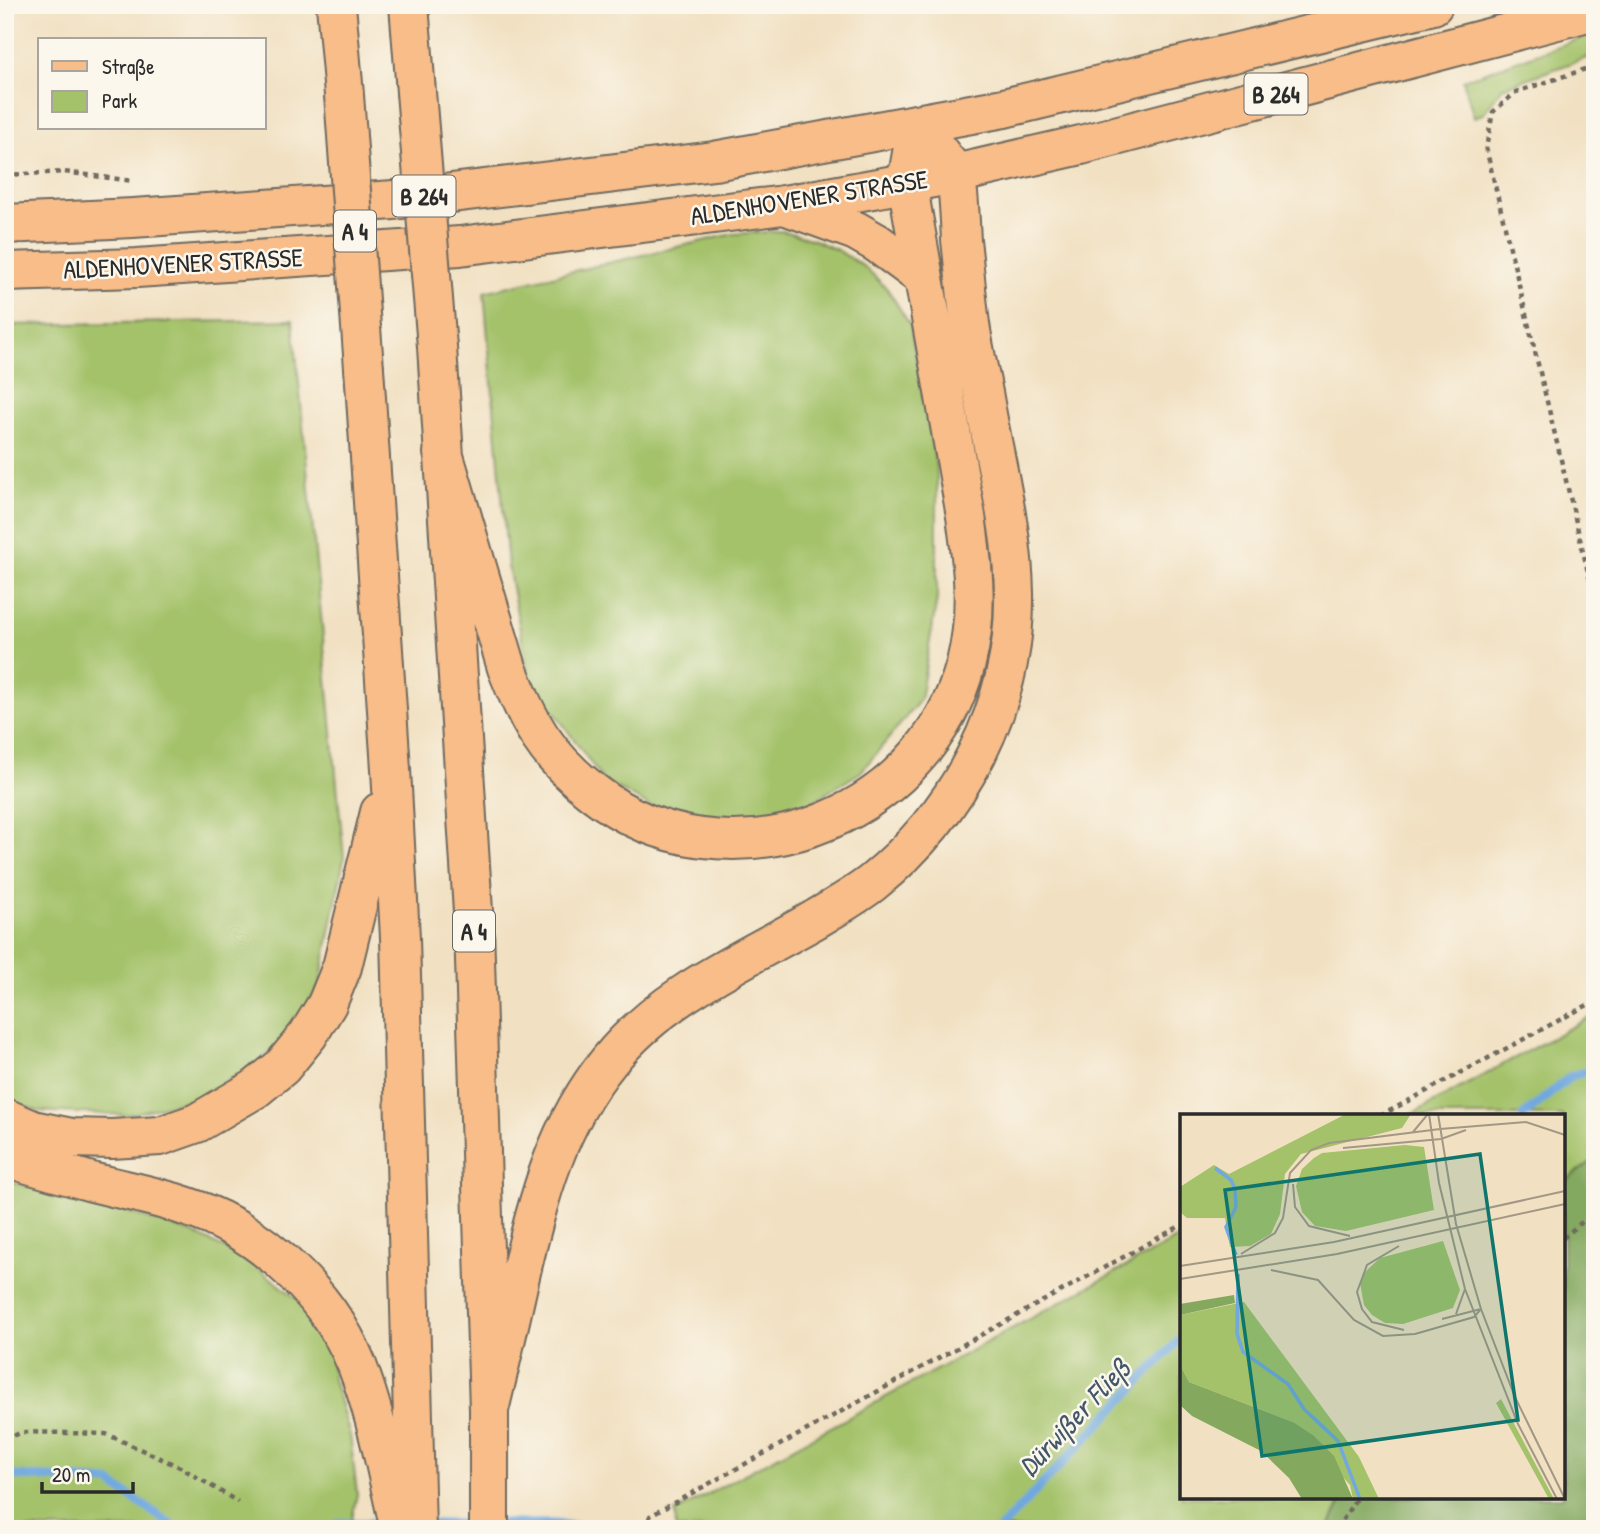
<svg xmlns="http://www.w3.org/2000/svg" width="1600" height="1534" font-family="'Patrick Hand',sans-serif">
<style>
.green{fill:#a4c26a;stroke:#68764a;stroke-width:2}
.forest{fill:#83a85e;stroke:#576a44;stroke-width:2}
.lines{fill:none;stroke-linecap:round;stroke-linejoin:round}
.stream{stroke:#70a8df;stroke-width:9}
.primary-casing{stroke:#706a60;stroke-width:42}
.highway-casing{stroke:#706a60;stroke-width:42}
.path{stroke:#706a60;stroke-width:4.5;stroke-dasharray:5 5;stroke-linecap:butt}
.primary{stroke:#f8bd89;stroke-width:38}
.highway{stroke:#f8bd89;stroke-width:38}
.highway-bridge-casing{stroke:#706a60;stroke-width:42;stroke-linecap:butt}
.highway-bridge{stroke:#f8bd89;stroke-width:38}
.labels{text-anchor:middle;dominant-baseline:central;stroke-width:5;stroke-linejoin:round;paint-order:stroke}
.shield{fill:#fbf7ec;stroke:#696865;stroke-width:2}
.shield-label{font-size:24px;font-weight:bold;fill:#2b2b2b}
.street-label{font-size:26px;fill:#2b2b2b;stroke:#fbf7ec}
.water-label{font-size:28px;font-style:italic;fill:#43576a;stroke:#fbf7ec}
.inset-river{fill:none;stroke:#70a8df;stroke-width:3.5}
.inset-road{fill:none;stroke:#a29885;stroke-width:2}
.view{fill:#0f766e;fill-opacity:0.15;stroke:#0f766e;stroke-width:3.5}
.inset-edge{fill:none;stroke:#2b2b2b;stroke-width:3.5}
</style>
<rect width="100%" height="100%" fill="#fbf7ec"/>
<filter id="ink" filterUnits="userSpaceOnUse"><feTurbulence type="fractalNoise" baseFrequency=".0143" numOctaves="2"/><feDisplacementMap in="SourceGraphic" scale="14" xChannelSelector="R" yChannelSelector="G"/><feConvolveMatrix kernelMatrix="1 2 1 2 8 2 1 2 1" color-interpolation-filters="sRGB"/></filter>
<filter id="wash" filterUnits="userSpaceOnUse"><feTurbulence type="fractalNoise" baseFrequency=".00686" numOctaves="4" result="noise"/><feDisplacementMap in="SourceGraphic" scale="28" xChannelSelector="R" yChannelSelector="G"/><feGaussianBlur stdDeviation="1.57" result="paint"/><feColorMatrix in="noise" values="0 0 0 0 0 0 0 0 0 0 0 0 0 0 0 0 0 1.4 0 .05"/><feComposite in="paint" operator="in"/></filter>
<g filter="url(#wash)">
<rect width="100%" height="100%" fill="#f1e0c1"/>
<path class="green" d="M 1595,33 L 1595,55 L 1503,87 L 1483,114 L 1474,117 L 1463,80 Z
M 783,231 L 814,240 L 837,250 L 866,268 L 888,290 L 910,325 L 937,471 L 937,599 L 920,700 L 861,772 L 794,813 L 754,821 L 662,813 L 603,780 L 529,677 L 508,566 L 484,292 L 733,234 Z
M 293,320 L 344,858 L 320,984 L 290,1034 L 254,1066 L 196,1098 L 128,1115 L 37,1111 L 5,1099 L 5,325 Z
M 1595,1014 L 1595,1159 L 1563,1183 L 1563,1116 L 1409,1116 Z
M 5,1180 L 22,1185 L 106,1205 L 190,1232 L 245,1258 L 300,1301 L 331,1342 L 333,1379 L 350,1435 L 357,1494 L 350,1529 L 5,1529 Z
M 1182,1236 L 1182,1497 L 1343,1497 L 1328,1529 L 676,1529 L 675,1512 Z"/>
<path class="forest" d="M 1595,1159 L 1595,1517 L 1579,1529 L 1328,1529 L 1343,1497 L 1563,1497 L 1563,1183 Z"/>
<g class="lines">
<path class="stream" d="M 1523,1116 L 1571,1076 L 1595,1069
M 5,1475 L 109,1482 L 178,1529
M 426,1524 L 482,1524
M 499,1524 L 553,1524 L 609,1529
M 331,1529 L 339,1523 L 391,1523
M 1000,1529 L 1182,1337"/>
</g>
</g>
<g filter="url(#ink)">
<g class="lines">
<g class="primary-casing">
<path id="primary" d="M 5,224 L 133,218 L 394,200 L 714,161 L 1004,108 L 1433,5
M 5,272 L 137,268 L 460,246 L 784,205 L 955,174 L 1081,145 L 1595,10"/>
</g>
<g class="highway-casing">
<path id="highway" d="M 336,5 L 344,95
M 409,5 L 416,92
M 784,205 L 856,231 L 877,243 L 923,277
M 437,347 L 474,927 L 489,1410 L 489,1529
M 364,368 L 391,769 L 400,938 L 416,1529
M 443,453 L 507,668 C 528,722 546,756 593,792 C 724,895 925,823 966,663 C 979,612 973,566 966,516 L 907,182 L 917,124
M 5,1118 L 33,1130 L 72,1138 L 112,1139 L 160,1136 L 197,1123 L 255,1089 L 282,1067 L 308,1035 L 327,1004 L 342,967 L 380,812
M 5,1157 C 34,1166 63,1174 92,1182 C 123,1190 155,1196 185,1206 C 264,1231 336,1300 362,1379 C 379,1427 388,1479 400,1529
M 489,1410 C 500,1365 510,1321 520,1276 C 539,1197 556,1126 609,1061 C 662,995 742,961 814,920 C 834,908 854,897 872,883 C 959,813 1016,707 1014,593 C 1013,529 995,462 984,398 C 979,371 972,343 969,316 C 966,291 964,265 961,240 C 960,226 959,183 954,172 C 952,168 948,164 945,160 C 936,148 926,136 917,124"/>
</g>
<path class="path" d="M 1595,66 L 1516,92 L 1493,112 L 1486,148 L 1595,601
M 5,175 L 64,172 L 133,181
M 1380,1116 L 1595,1001
M 1563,1238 L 1595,1211
M 5,1440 L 22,1432 L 106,1434 L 180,1467 L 238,1502
M 646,1529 L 650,1516 L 1182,1225
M 1337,1529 L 1357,1497
M 1594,1529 L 1595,1528"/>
<use href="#primary" class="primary"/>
<use href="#highway" class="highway"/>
<g class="highway-bridge-casing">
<path id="highway-bridge" d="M 416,92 L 437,347
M 344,95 L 364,368"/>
</g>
<use href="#highway-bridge" class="highway-bridge"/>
</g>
</g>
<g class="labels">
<g class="shield">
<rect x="1244.5" y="73.5" width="63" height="41" rx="5"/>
<rect x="392.5" y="175.5" width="63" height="41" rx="5"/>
<rect x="334" y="210.5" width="42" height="41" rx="5"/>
<rect x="453" y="910.5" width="42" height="41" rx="5"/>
</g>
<g class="shield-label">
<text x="1276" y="94">B 264</text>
<text x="424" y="196">B 264</text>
<text x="355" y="231">A 4</text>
<text x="474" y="931">A 4</text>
</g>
<g class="street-label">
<text transform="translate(809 197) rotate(-9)">ALDENHOVENER STRASSE</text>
<text transform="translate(183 263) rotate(-3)">ALDENHOVENER STRASSE</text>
</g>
<g class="water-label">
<text transform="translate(1074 1417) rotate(-47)">Dürwißer Fließ</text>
</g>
</g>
<g transform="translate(1180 1114)">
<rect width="385" height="385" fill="#f1e0c1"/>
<path d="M 166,0 L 231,0 L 222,14 L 121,40 L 105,60 L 100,100 L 91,120 L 70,132 L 50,133 L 45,104 L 7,104 L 0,98 L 0,73 L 34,51 L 49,60 ZM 225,31 L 244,33 L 254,96 L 166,117 L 135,112 L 122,98 L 116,72 L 122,55 L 134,44 L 142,39 ZM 263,127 L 280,176 L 273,194 L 223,210 L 205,209 L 192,201 L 184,191 L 180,169 L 185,158 L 200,144 ZM 64,188 L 179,343 L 199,385 L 173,385 L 170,371 L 113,308 L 9,268 L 0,251 L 0,201 ZM 321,285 L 374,385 L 369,385 L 316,289 Z" fill="#a4c26a"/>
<path d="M 54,181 L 55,189 L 0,201 L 0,190 ZM 0,251 L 9,268 L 113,308 L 134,322 L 154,342 L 173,385 L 122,385 L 109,364 L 81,337 L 12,302 L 0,291 Z" fill="#83a85e"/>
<path class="inset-river" d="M 35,54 L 51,66 L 55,75 L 56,93 L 46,113 L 56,141M 58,160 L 57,220 L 63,238 L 108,270 L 124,295 L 158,327 L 180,385"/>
<path class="inset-road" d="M 249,0 L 259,69 L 285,175 L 338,310 L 377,385M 258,0 L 276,110 L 301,195 L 335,283 L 385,385M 260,15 L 346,8 L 385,21M 233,18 L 248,0M 261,25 L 286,16M 163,34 L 261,25M 113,70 L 115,93 L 129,112 L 170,122M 219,132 L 187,151 L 177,178 L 182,195 L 192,208 L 224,216M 61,140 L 95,119 L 103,104 L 110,59 L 131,36 L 149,29 L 260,15M 0,152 L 154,128 L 385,77M 91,156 L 138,166 L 174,206 L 203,222 L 235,220 L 294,203 L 301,195M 0,165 L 157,140 L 385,90M 276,200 L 285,175M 262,205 L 301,195"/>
<path class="view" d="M 300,40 L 338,306 L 82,342 L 45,76 Z"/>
<rect width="385" height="385" class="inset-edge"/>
</g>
<rect width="1600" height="1534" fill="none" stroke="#fbf7ec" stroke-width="28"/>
<rect x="38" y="38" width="228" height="91" fill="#fbf7ec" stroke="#a8a59f" stroke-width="2"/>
<rect x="52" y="61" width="35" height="10" fill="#f8bd89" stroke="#a8a59f" stroke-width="2"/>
<text x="102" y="74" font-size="21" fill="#2b2b2b">Straße</text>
<rect x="52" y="91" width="35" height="21" fill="#a4c26a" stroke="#a8a59f" stroke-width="2"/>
<text x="102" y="108" font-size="21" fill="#2b2b2b">Park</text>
<path d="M42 1482v10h91v-10" fill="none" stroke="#2b2b2b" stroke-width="3.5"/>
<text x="52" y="1482" font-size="21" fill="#2b2b2b" stroke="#fbf7ec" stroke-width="5" paint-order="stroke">20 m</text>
</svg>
